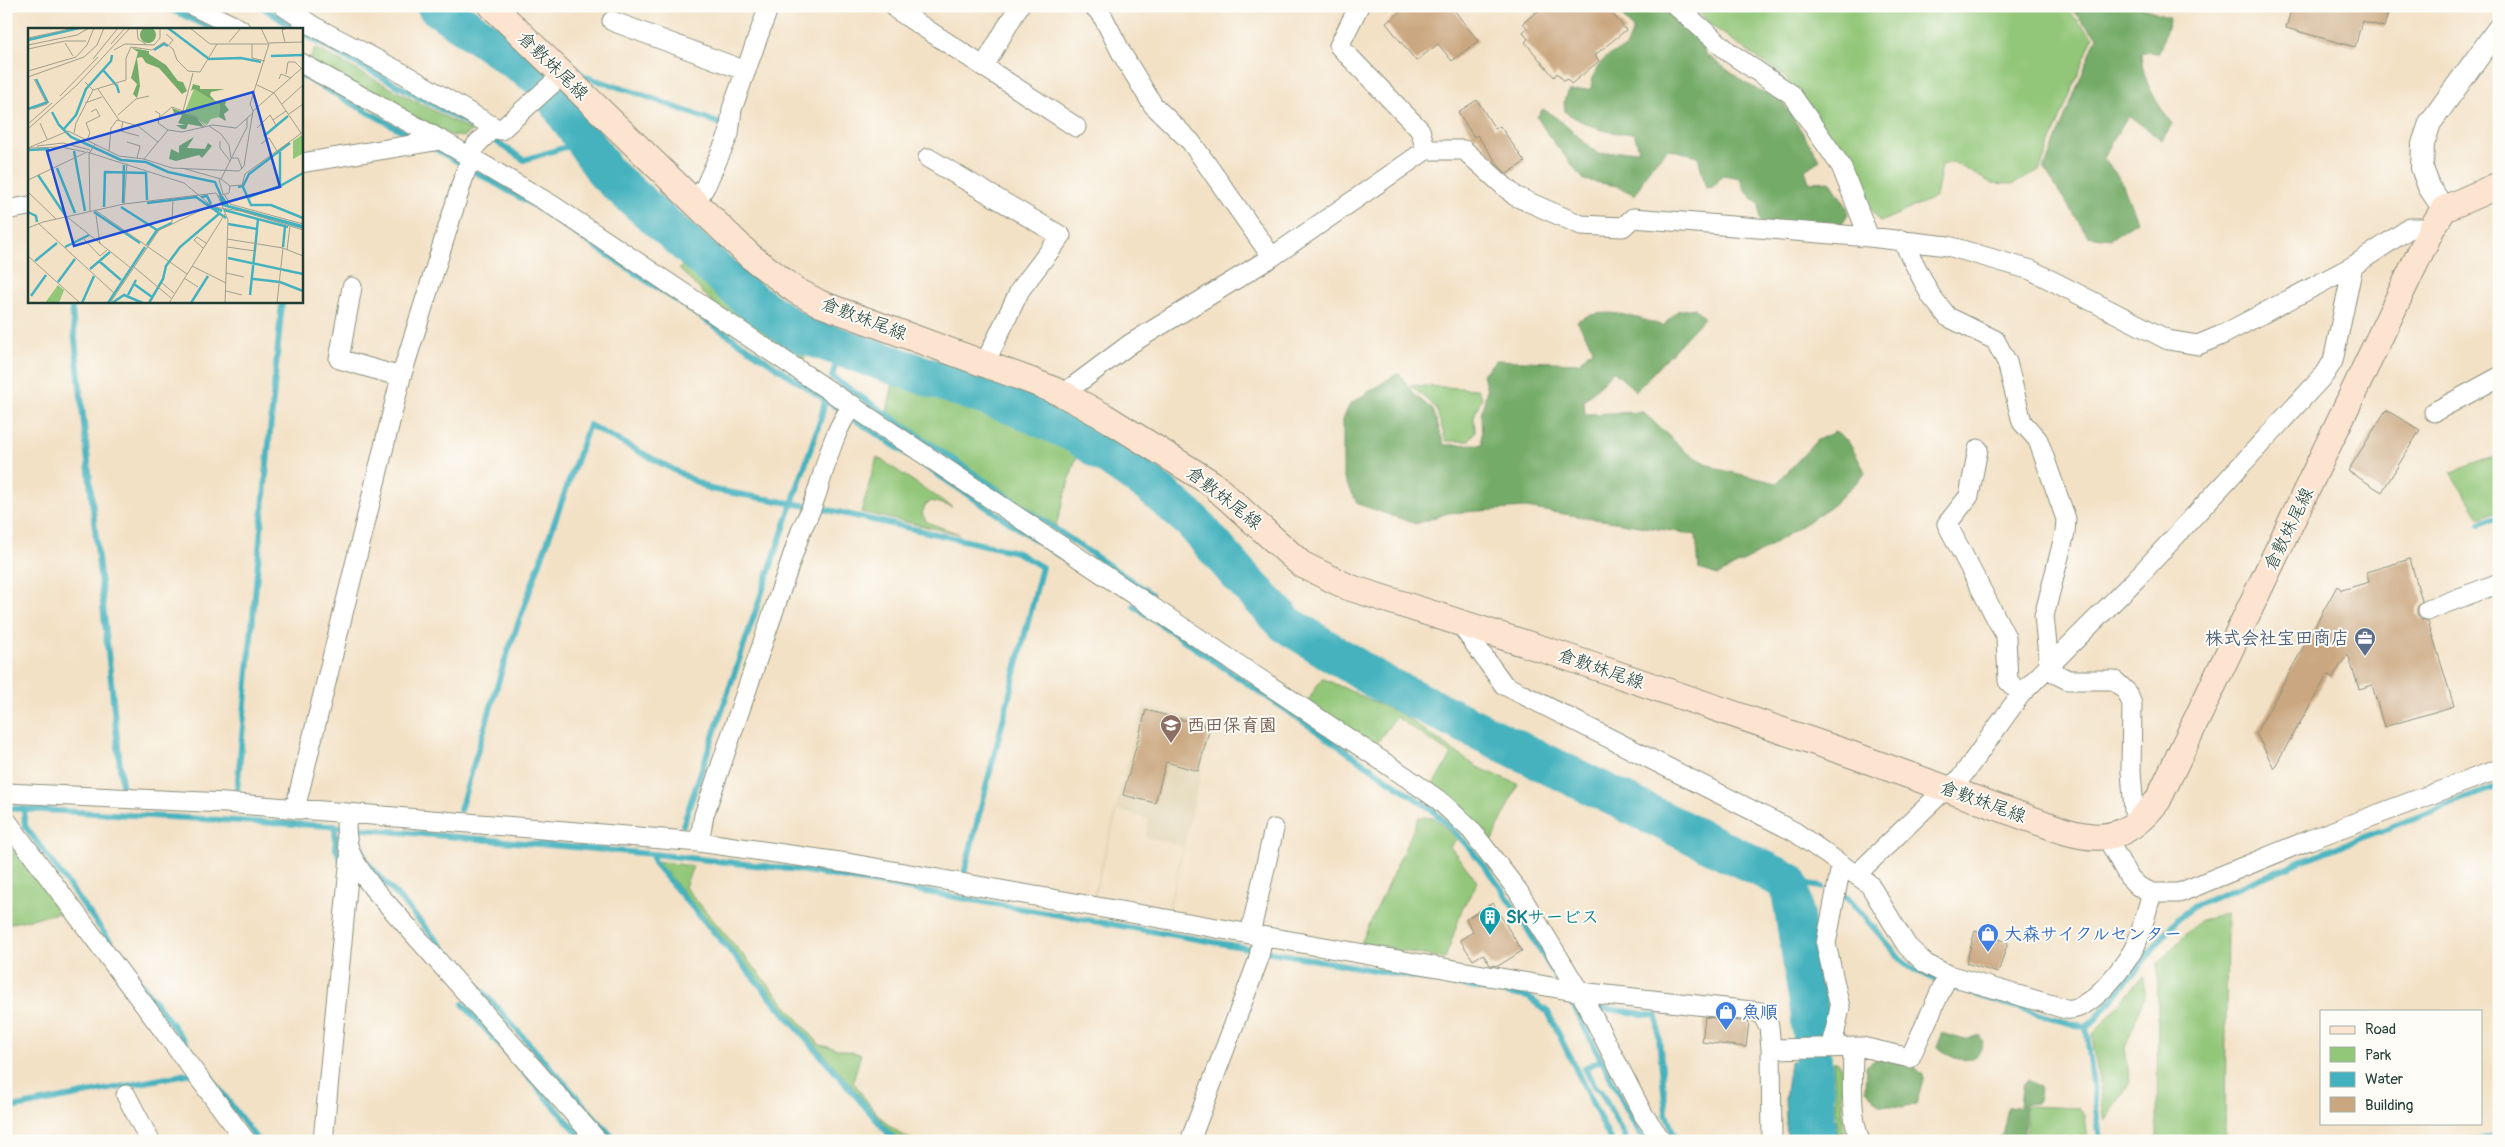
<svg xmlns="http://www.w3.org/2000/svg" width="2505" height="1147" font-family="Pangolin,'Klee One',sans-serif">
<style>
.built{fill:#e3d7b7;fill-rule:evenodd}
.green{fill:#92c678;stroke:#588256}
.forest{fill:#75ab68;stroke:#4a744e}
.water{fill:#44b2be;stroke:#327879}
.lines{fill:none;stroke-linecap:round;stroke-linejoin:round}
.stream{stroke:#44b2be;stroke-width:6}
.river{stroke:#44b2be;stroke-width:39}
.building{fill:#caa780}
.minor-casing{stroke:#898f7d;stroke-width:21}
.tertiary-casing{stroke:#898f7d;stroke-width:24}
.secondary-casing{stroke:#898f7d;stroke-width:28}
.minor{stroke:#fff;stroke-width:19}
.tertiary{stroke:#fff;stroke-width:22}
.secondary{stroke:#fde4d0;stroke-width:26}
.labels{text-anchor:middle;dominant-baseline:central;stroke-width:4;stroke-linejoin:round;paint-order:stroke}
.street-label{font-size:18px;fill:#1f3d34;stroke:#fdfcf7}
.service-label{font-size:18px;font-weight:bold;fill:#4e5e75;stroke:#fdfcf7;text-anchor:end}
.education-label{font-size:18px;font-weight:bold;fill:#785e54;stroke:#fdfcf7;text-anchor:start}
.culture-label{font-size:18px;font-weight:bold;fill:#0d838f;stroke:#fdfcf7;text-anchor:start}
.shop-label{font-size:18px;font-weight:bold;fill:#366cbe;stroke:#fdfcf7;text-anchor:start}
.inset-river{fill:none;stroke:#44b2be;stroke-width:2.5}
.inset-road{fill:none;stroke:#9e9f8c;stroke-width:1}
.view{fill:#1d4ed8;fill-opacity:0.15;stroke:#1d4ed8;stroke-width:2.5}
.inset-edge{fill:none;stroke:#1f3d34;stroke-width:2.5}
</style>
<rect width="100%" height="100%" fill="#fdfcf7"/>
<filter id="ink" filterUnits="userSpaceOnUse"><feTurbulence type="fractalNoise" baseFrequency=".02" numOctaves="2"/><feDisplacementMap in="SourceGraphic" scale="10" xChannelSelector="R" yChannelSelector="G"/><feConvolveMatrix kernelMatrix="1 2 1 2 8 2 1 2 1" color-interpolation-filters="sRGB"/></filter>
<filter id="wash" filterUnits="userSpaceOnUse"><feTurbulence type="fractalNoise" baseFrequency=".0096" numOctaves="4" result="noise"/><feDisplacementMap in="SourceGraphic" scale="20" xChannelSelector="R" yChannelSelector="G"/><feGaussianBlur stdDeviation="1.12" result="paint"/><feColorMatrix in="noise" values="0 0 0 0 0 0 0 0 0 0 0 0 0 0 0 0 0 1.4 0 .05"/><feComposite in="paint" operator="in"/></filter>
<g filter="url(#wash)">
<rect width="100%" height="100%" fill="#f3e1c6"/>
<path class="built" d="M 1143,706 L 1212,725 L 1169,912 L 1092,898 ZM 1118,810 L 1149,819 L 1145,837 L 1183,846 L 1167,910 L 1095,897 Z"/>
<path class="green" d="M 1694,6 L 2064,6 L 2093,37 L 2039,171 L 2013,184 L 1991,183 L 1953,162 L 1942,165 L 1936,197 L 1880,222 L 1785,77 L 1708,23 Z
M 315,48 L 472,131 L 463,137 L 450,135 L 308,63 Z
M 684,264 L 756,325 L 805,357 L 804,362 L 713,303 L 679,269 Z
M 893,383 L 1015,423 L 1077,454 L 1056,526 L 887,412 Z
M 1410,385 L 1477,389 L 1482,397 L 1474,416 L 1475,431 L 1469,441 L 1446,441 L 1436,408 Z
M 2499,455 L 2499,511 L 2480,519 L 2451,472 Z
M 877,457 L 952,507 L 932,501 L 925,505 L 922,514 L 927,522 L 959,534 L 861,512 Z
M 1322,678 L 1403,715 L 1477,767 L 1518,784 L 1490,845 L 1431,787 L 1452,755 L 1396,717 L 1373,748 L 1312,704 L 1309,699 Z
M 1419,817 L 1434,818 L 1457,838 L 1450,847 L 1478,882 L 1463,907 L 1445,959 L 1361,943 Z
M 13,842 L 63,912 L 7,924 Z
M 656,861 L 693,866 L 685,887 L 820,1045 L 861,1054 L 853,1081 C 870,1107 886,1128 914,1141 L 899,1141 Z
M 2227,912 L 2225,1141 L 2157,1141 L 2158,963 L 2199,921 Z
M 2144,975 L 2144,997 L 2125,1048 L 2130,1082 L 2105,1121 L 2092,1036 Z
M 1833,1062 L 1838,1062 L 1842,1067 L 1843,1125 L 1846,1141 L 1838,1141 Z
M 2025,1106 L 2079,1108 L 2085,1114 L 2088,1141 L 2027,1141 Z"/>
<path class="forest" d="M 1615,6 L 1666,6 L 1703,37 L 1704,53 L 1747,84 L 1782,101 L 1820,160 L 1805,170 L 1809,182 L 1830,181 L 1847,207 L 1848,214 L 1839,228 L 1760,222 L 1759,205 L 1744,189 L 1740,178 L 1723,175 L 1713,187 L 1706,188 L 1698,156 L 1668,149 L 1649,169 L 1635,195 L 1617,186 L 1584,180 L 1549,136 L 1537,117 L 1543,109 C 1561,119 1581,140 1598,154 L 1639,150 L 1634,133 C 1607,135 1588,126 1565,112 L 1564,101 L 1569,91 L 1591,89 C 1593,66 1605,54 1626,48 L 1633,30 Z
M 2068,6 L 2137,6 L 2170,17 L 2159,53 L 2141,52 C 2142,81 2156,101 2172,124 L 2162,140 L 2128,115 L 2103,158 L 2121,180 L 2137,221 L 2110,239 L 2088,236 L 2044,169 L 2097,37 Z
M 1695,308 L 1704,318 L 1636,391 L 1613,371 L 1584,401 L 1585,414 L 1643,412 L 1687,453 L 1718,469 L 1777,483 L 1817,440 L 1835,432 L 1848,441 L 1866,473 L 1833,505 L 1756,555 L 1718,575 L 1699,569 L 1696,535 L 1526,508 L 1448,513 L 1416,524 L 1358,504 L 1343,477 L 1343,419 L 1350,404 L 1398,373 L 1416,396 L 1433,410 L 1444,445 L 1482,444 L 1481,414 L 1487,390 L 1483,374 L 1496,360 L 1579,363 L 1593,348 L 1577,321 C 1603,305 1636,317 1663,326 L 1677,311 Z
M 1941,1033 L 1965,1040 L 1979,1035 L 1983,1043 C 1976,1067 1954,1062 1938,1047 Z
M 1878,1058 L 1916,1068 L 1924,1076 L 1916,1104 L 1902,1107 L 1880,1105 L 1865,1090 L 1866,1066 Z
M 2028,1080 L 2040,1087 L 2039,1098 L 2036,1103 L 2024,1104 L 2024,1141 L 1993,1141 L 2002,1135 L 2008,1108 L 2020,1106 L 2022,1087 Z"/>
<path class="water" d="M 1790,1062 L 1830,1064 L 1837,1141 L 1787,1141 L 1785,1099 Z"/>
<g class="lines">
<path class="stream" d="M 163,6 L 214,29
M 261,6 L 295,29
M 301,33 L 474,127 L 524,160 L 585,141
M 563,62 L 567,59 L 583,76 L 637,93 L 721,124
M 301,75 L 419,140
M 432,147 L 533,205 L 1081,570
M 71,301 L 122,785
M 841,347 L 832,377 L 1151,594
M 2480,524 L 2499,517
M 1134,606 L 1431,809 C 1488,860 1519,913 1557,979
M 237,791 L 282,301
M 6,808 L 330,826 L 652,854 L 800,870 L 1528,997 L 1548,1012 L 1611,1141
M 24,809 L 25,826 L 258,1141
M 460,810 L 504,663 L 589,425 L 710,489 L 824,509 L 1016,552 L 1042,567 L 964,874
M 683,825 L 821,418 L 825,400
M 335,826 L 336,849 L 343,864
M 359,829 L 360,844 L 366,861 L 616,1141
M 652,854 L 654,863 L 895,1141
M 1789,882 L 1822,887
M 1846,896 L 1906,965 L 1951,987 L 2075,1025 L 2086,1026 L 2096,1019 L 2178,918 L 2195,906 L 2311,857 L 2499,786
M 1571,1001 L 1639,1133 L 1646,1141
M 463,1004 L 585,1141
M 1572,1004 L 1657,1016 L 1666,1113 L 1676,1141
M 2086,1026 L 2100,1141
M 1601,1060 L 1585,1068 L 1594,1086 L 1601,1092 L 1627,1141
M 6,1109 L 192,1073
M 2466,1141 L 2499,1138"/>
<path class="river" d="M 436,6 L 542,79 L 607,174 L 749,299 L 799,333 L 1017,407 L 1076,434 L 1150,485 L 1192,521 L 1241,577 L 1286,624 L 1383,684 L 1789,882 L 1810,1013 L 1817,1141"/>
</g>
<g id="blocks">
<path class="building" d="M 1407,6 L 1451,6 L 1478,41 L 1452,61 L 1438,44 L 1416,61 L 1386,23 Z
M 1544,6 L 1606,6 L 1626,30 L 1595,55 L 1599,61 L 1571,84 L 1567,79 L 1564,81 L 1557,73 L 1554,77 L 1525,42 L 1528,39 L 1523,32 L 1527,28 L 1523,23 Z
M 2292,6 L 2390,6 L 2384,27 L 2362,21 L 2355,47 L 2286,28 Z
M 1477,100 L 1495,129 L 1500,126 L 1525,162 L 1507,174 L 1499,166 L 1477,135 L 1474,137 L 1458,112 Z
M 2386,410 L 2420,430 L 2382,492 L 2348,471 Z
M 2410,559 L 2422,601 L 2417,608 L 2417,614 L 2421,619 L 2428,621 L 2454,706 L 2384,727 L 2372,685 L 2359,689 L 2348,654 L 2332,678 L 2328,674 L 2274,768 L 2256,733 L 2337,586 L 2342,590 L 2369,582 L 2366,572 Z
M 1146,710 L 1210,727 L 1198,771 L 1166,762 L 1155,803 L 1123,795 Z
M 1493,903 L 1522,951 L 1498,966 L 1490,965 L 1483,954 L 1473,960 L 1460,940 L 1473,932 L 1466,919 Z
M 1975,931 L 2008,942 L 1998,973 L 1966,963 Z
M 1705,1017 L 1749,1022 L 1746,1047 L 1702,1042 Z"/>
</g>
</g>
<g filter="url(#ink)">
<use href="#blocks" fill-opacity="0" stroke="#898f7d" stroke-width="1"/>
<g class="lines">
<g class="minor-casing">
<path id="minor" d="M 193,6 L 240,29
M 283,6 L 313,26 L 404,74 L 494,127
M 899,6 L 897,10 L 1076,127
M 1093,6 L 1101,13 L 1122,54 L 1153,105 L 1191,142 L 1272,257
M 1359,6 L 1339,46 L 1420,130 L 1426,150
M 1676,6 L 1730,53 L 1791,94 L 1841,166 L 1869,237
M 612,21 L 746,71
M 301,63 L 441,140
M 984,66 L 1019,6
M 928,158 L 1061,236 L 1020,290 L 985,363
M 301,163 L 441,140 L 552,205 L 1406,777 L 1440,801 L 1471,830 L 1518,891 L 1585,1001 L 1643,1114 L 1662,1141
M 695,204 L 706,185 L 729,134 L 732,109 L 769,6
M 6,210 L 29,206
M 1902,240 L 1931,296 L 1948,317 L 1995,340 L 2007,362 L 2022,422 L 2038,440 L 2066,519 L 2065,533 L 2044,616 L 2049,665 L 2056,674 L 2068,680 L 2114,680 L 2127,692 L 2132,704 L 2131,771 L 2135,824
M 352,287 L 339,359 L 401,377
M 1063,394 L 1130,344 L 1272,257 L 1426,150 L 1464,150 L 1515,196 L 1581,225 L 1623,227 L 1633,218 L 1869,237 L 1948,246 L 2031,270 L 2168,340 L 2198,345 L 2224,334 L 2353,266 L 2410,228 L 2432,228
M 2434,412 L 2499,377
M 1978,449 L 1969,496 L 1947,524 L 2006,637 L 2008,681 L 2021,694
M 2428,610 L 2499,583
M 1458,621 L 1504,685 L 1795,832 L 1869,884 L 1907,946 L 1926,964 L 1948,975 L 2066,1009 C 2090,1013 2129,962 2137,942 C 2143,926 2147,909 2152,893
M 6,793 L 226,803 L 699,842 L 847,863 L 1580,992 L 1760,1012 L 1769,1026 L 1771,1049 L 1772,1141
M 295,809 L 401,377 L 465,173 L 476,145 L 494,127 L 501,130 L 562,75
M 346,814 C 345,852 351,858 373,888 L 598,1141
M 6,820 L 246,1141
M 2107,838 L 2128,876 L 2138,886 L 2152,893 L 2179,893 L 2309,840 L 2499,769
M 699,842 L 704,815 L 802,528 C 824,489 825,441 853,405
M 1857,874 L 1938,796 L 1960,779 L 2021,694 L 2136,579 L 2325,374 L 2333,361 L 2353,266
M 1250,934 L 1274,829
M 1832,1047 L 1840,1007 L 1826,944 L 1841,866
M 1853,1047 C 1853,1077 1849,1112 1860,1141
M 1771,1049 L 1862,1047 L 1910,1058 L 1948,975
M 126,1095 L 150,1141
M 323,1141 L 350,857
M 1190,1141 L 1258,961 L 1263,937"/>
</g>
<g class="tertiary-casing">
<path id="tertiary" d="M 2444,209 L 2429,187 L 2422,168 L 2423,144 L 2430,123 L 2499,28"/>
</g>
<g class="secondary-casing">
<path id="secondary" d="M 492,6 L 750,256 L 795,290 L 821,304 L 1034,382 L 1063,394 L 1105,417 L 1211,483 L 1301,564 L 1348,587 L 1558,654 L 1850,754 L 2064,831 C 2107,844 2130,836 2158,800 L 2432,228 L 2444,209 L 2499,185"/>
</g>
<use href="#minor" class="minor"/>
<use href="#tertiary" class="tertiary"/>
<use href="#secondary" class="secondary"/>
</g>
</g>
<defs>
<g id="office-pin" transform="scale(1.125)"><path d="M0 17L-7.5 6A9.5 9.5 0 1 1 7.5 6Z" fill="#5c6f8a" stroke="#fdfcf7"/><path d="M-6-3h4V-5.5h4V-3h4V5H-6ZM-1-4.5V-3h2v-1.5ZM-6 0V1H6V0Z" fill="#fff"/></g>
<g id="school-pin" transform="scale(1.125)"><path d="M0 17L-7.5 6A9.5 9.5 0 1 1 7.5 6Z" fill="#8d6e63" stroke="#fdfcf7"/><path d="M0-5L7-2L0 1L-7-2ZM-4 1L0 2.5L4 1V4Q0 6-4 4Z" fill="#fff"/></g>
<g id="building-pin" transform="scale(1.125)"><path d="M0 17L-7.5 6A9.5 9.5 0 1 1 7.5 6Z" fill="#0f9aa8" stroke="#fdfcf7"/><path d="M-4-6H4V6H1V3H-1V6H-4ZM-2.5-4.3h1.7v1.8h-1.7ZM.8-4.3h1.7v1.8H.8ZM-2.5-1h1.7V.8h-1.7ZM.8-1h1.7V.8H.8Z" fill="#fff"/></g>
<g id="shop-pin" transform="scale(1.125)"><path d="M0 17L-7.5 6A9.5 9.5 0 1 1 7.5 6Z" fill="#3f7fe0" stroke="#fdfcf7"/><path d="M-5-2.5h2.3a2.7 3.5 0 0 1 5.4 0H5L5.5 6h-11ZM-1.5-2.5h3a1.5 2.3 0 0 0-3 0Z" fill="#fff"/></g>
</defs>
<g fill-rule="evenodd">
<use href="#office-pin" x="2365" y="638"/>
<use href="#school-pin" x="1171" y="725"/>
<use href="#building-pin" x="1490" y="917"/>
<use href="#shop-pin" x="1988" y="934"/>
<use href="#shop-pin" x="1726" y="1012"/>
</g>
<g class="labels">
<g class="street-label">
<text transform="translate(553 66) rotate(44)">倉敷妹尾線</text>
<text transform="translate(864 319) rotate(21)">倉敷妹尾線</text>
<text transform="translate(1224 498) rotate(38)">倉敷妹尾線</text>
<text transform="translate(2289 529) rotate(-64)">倉敷妹尾線</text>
<text transform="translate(1601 669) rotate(19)">倉敷妹尾線</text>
<text transform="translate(1983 802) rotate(20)">倉敷妹尾線</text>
</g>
<g class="service-label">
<text x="2349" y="638">株式会社宝田商店</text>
</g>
<g class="education-label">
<text x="1187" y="725">西田保育園</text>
</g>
<g class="culture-label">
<text x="1506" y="917">SKサービス</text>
</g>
<g class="shop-label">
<text x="2004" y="934">大森サイクルセンター</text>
<text x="1742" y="1012">魚順</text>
</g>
</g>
<g transform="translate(28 28)">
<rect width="275" height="275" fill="#f3e1c6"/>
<path d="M 166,61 L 192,77 L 191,89 L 183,91 L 179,97 L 157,83 ZM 274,107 L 274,126 L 265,131 L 265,113 ZM 30,257 L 36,262 L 31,275 L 17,275 Z" fill="#92c678"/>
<path d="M112 7a8 8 0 1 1 16 0a8 8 0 1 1-16 0ZM 104,20 L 121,23 L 121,26 L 138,37 L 150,53 L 155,54 L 159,63 L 154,66 L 131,40 L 118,35 L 114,29 L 109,30 L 112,58 L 109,70 L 105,66 L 109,56 L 103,50 L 110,24 ZM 165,56 L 172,58 L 172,61 L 197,61 L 183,64 L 182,67 L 187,73 L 198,73 L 197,77 L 201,82 L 196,86 L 198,93 L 191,89 L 192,77 L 166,61 L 163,63 ZM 144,80 L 168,89 L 176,99 L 160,96 L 158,101 L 154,101 L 148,97 L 157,97 L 150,95 L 154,87 L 146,85 ZM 166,109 L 159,120 L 177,121 L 180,115 L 184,118 L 174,130 L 171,127 L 148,133 L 141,131 L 143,121 L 151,125 L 151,118 Z" fill="#75ab68"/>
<path d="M 191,168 L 195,168 L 201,177 L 275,197 L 275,201 L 194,178 Z" fill="#44b2be"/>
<path class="inset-river" d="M 140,0 L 181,31 L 213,30 L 233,34M 0,12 L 51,0M 126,22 L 136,16 L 140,18M 243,28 L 275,27M 75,42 L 89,58 L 91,65M 8,51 L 20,75M 0,81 L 20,74M 24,84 L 31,97 L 43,109 L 93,132 L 118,134 L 140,144 L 187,154 L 193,168M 35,102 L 48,87 L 58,61 L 83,33 L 84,27M 236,108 L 260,88M 1,122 L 21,121M 46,123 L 57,183M 29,140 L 47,185M 10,147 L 37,187M 252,157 L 252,124M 210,159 L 215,158 L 221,146 L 262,115M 215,159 L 223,177 L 243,177 L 275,190M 173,169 L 179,168 L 183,176M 221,169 L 252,158 L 275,145M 95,175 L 96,137M 119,175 L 168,169 L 198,190M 176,175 L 194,183M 76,179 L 77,144 L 118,145 L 119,172M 93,179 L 129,202M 196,182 L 260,199M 0,184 L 8,188 L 9,194M 66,184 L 112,215M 200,196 L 229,201 L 230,191M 119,217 L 129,202 L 144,195M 37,219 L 61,207M 255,219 L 257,199M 200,230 L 275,246M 7,233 L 29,215M 71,233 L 93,252M 62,241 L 82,224M 225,251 L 252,254 L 275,263M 30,254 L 47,231M 106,256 L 124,269M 100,267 L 108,252M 222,267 L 229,202M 3,268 L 18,247M 54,275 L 66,248M 80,275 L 117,219M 84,275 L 96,267 L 115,275M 121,275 L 135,251 L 138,238 L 152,219 L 192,185M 163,275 L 180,248"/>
<path class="inset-road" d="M 109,0 L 110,11 L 119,17M 162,0 L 182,16 L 241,16 L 222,76 L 225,83M 233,0 L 240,15 L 275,14M 138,6 L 145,12 L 140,18M 0,10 L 47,0M 201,14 L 213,0M 257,14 L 254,2 L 259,0M 37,15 L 45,28M 83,16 L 97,0M 224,16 L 224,30 L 237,33M 0,17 L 49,7 L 61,0M 0,21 L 37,13 L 58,13M 86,22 L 97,16 L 126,17 L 132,10 L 132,0M 65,31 L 90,0M 0,43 L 48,29 L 59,17 L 66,0M 165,45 L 155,83 L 169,89 L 178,99M 258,46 L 260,34 L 267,34 L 273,40M 0,49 L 56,29 L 69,17 L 76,0M 251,51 L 253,46 L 263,50M 57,54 L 65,62 L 98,52 L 98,30 L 103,19 L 124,22 L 136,14 L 145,21 L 149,32 L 160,43 L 172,44 L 189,16M 229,57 L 246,65 L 273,105M 70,61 L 91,92M 32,68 L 70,29M 57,75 L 74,69M 254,76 L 275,57M 5,81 L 19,76 L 6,51M 127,83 L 132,86 L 130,95 L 140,102M 261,86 L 275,76M 90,87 L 108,71 L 121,68M 131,90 L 144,79 L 155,83M 245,92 L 258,83M 95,93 L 93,103 L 111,108M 12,95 L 19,111M 0,96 L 24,75M 181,98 L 193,106 L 201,117 L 203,130 L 210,130 L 214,141M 229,100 L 242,87 L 248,97M 0,101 L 49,57 L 102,0M 46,105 L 48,95 L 65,62M 59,112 L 62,105 L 58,95 L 72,88 L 68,81 L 63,84M 192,113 L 192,120 L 202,133M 99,114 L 112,118 L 109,130M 233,116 L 241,110 L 249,123M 9,118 L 35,115 L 62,122M 0,120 L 40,103 L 91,128 L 116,131 L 144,140 L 211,143 L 216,138 L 225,83 L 275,39M 1,120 L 33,119 L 57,124M 81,123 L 83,100 L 89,92 L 110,98 L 130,114M 116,131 L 140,102 L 154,104 L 185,97 L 208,100 L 225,85M 154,140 L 193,151 L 202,158 L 214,157 L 217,146M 217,146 L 275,104M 191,151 L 195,166M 193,151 L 219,99 L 219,90M 0,152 L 59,124 L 156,155 L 185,179 L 213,183 L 275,202M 0,164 L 28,191M 196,166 L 202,176 L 275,196M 190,168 L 200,192 L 197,275M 96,176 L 99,136M 67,182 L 159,246M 62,183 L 61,126 L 67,116M 68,187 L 72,216M 38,188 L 104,241M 144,194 L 145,171M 10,195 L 86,265M 0,200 L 15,194 L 96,176 L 188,165 L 190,168 L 201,165 L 202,158M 55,210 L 72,228 L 79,222M 199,211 L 255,220 L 275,228M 199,219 L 227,223M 175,220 L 166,212 L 169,209 L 178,215M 259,222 L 262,198M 0,228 L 52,275M 164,238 L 198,255M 106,239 L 143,270M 198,245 L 216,249M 156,250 L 170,259M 134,255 L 146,265M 198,263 L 214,267M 82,275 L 131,202 L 182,178M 141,275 L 197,186M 249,275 L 255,220"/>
<path class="view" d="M 225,64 L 252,159 L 46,218 L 19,123 Z"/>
<rect width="275" height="275" class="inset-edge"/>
</g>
<rect width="2505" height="1147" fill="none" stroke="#fdfcf7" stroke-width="25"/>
<rect x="2320" y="1010" width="162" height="115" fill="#fdfcf7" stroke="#a4b0a9"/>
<rect x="2330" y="1026" width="25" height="8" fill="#fde4d0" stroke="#a4b0a9"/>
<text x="2365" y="1034" font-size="15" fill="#1f3d34">Road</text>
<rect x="2330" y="1047" width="25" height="15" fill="#92c678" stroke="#a4b0a9"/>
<text x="2365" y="1060" font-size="15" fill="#1f3d34">Park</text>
<rect x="2330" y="1072" width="25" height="15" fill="#44b2be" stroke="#a4b0a9"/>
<text x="2365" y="1084" font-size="15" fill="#1f3d34">Water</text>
<rect x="2330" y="1097" width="25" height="15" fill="#caa780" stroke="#a4b0a9"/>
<text x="2365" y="1110" font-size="15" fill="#1f3d34">Building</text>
</svg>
